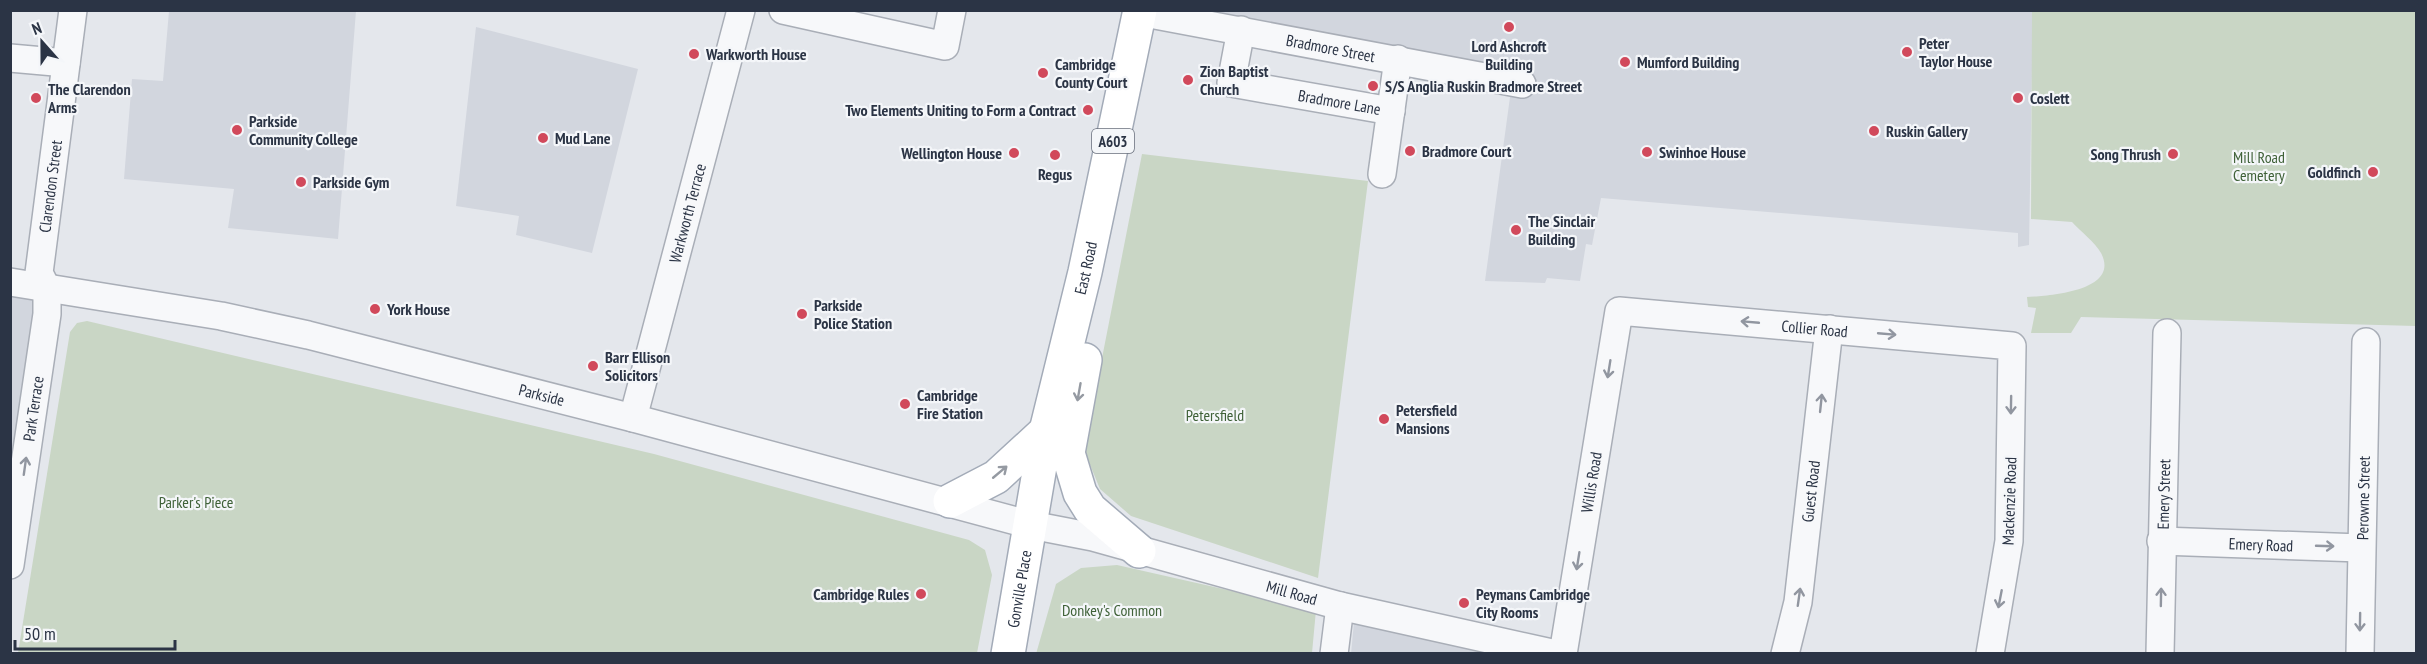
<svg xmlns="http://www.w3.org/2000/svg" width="2427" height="664" font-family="'PT Sans Narrow',sans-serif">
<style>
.built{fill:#d2d6de}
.green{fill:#c9d6c5}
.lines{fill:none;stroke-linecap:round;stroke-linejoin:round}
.minor-casing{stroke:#a9aeb7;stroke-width:30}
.major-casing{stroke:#a3abb8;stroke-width:36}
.minor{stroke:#f7f8fa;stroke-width:27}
.major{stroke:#fff;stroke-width:33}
.oneway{stroke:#9196a0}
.oneway2{stroke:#959aa2}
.poi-dot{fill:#d1495b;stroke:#f4f6f9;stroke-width:2}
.labels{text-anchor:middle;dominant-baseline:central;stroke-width:4.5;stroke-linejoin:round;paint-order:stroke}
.shield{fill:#f4f6f9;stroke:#676e7b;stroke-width:1.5}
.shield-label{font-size:15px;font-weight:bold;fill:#2b3445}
.poi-label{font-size:16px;font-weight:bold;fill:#2b3445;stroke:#f4f6f9;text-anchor:start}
.street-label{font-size:16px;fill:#2b3445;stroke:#f4f6f9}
.park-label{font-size:16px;fill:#3f6138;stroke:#f4f6f9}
</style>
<rect width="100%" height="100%" fill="#e4e7ec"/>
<path class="built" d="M 169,11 L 356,11 L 338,239 L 228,228 L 234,189 L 124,179 L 132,79 L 163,81 Z
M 1172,11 L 2033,11 L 2029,245 L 2018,247 L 2018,233 L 1601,198 L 1592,245 L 1586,244 L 1580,281 L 1547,278 L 1545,283 L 1485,281 L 1513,75 Z
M 476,27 L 638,69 L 592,253 L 516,235 L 519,216 L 456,206 Z
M 11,289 L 37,295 L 11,494 Z
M 1354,622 L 1500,654 L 1351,654 Z"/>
<path class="green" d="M 2032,11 L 2416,11 L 2416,326 L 2081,317 L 2071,333 L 2031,333 L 2036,308 L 2028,307 L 2027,297 C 2049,296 2121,291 2101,253 C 2095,242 2081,232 2072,222 L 2031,219 Z
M 1142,154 L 1368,181 L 1318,578 L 1131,516 L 1100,489 L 1084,450 Z
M 87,321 L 654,454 L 969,540 L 985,550 L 992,575 L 977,653 L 18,653 L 70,332 L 77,323 Z
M 1117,565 L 1316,610 L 1312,653 L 1036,654 L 1056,584 L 1081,568 Z"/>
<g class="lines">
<g class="minor-casing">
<g id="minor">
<path d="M 783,10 L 945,46 L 952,10"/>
<path id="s1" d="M 1139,12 L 1522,84"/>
<path id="s2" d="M 1241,30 L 1231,83 L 1391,111"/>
<path d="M 10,58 L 66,63"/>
<path d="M 1382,174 L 1398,59"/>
<path id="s3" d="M 10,282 L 221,316 L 308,335 L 633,418 L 1031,525 L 1093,537 L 1340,606 L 1556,654"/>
<path id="s4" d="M 633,418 L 741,10"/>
<path id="s5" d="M 2161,541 L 2361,548"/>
<path id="s6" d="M 10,565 L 47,314 L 47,289 L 39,273 L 73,10"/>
<path d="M 1334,654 L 1340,606"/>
<path id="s7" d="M 1563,654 L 1619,311 L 2012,346 L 2009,541 L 1990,654"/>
<path id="s8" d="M 1785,654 L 1798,602 L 1829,329"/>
<path id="s9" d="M 2160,654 L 2167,333"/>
<path id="s10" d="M 2360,654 L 2366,342"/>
</g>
</g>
<g class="major-casing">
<g id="major">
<path d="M 1085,360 L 1068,453 L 1080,493 L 1090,509 L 1139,551"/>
<path d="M 950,501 L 996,477 L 1046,431"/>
<path id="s11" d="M 1008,654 L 1046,431 L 1085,272 L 1140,10"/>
</g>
</g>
<use href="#minor" class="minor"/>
<use href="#major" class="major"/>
</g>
<defs><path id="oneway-shaft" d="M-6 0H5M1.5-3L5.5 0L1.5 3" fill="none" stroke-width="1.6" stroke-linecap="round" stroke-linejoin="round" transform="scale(1.5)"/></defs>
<g class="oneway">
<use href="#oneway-shaft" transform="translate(1750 322) rotate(-175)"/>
<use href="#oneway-shaft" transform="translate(1887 334) rotate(5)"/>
<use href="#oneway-shaft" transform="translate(1609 369) rotate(99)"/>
<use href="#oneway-shaft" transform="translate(1821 403) rotate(-84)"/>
<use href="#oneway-shaft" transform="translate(2011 405) rotate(91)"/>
<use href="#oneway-shaft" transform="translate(25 466) rotate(-82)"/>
<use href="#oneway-shaft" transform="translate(2325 546) rotate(2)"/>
<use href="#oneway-shaft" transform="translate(1578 561) rotate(99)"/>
<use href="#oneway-shaft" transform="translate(1799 597) rotate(-82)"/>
<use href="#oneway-shaft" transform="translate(2161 597) rotate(-89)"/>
<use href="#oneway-shaft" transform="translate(2000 599) rotate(101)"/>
<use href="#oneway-shaft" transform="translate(2360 622) rotate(91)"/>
</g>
<g class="oneway2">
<use href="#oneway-shaft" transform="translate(1079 392) rotate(100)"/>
<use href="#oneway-shaft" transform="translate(1000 472) rotate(-40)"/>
</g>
<g class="poi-dot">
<circle cx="1509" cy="27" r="6"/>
<circle cx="1907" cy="52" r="6"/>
<circle cx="694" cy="54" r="6"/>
<circle cx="1625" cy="62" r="6"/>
<circle cx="1043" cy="73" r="6"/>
<circle cx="1188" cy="80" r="6"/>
<circle cx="1373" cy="86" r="6"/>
<circle cx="36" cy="98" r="6"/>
<circle cx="2018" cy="98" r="6"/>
<circle cx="1088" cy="110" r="6"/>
<circle cx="237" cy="130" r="6"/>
<circle cx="1874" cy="131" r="6"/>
<circle cx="543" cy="138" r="6"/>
<circle cx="1410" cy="151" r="6"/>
<circle cx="1647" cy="152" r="6"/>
<circle cx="1014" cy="153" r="6"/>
<circle cx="2173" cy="154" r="6"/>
<circle cx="1055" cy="155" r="6"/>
<circle cx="2373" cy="172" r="6"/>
<circle cx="301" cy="182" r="6"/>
<circle cx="1516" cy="230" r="6"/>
<circle cx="375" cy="309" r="6"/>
<circle cx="802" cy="314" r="6"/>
<circle cx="593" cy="366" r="6"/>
<circle cx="905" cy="404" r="6"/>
<circle cx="1384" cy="419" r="6"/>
<circle cx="921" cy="594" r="6"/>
<circle cx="1464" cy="603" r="6"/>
</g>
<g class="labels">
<rect class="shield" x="1092" y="129" width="42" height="24" rx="4.5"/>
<g class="shield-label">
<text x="1113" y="141">A603</text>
</g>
<g class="poi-label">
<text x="1919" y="43">Peter<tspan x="1919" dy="18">Taylor House</tspan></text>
<text x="1509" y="46" text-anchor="middle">Lord Ashcroft<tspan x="1509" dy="18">Building</tspan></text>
<text x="706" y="54">Warkworth House</text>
<text x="1637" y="62">Mumford Building</text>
<text x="1055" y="64">Cambridge<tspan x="1055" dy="18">County Court</tspan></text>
<text x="1200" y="71">Zion Baptist<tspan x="1200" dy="18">Church</tspan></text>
<text x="1385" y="86">S/S Anglia Ruskin Bradmore Street</text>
<text x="48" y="89">The Clarendon<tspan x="48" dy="18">Arms</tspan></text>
<text x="2030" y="98">Coslett</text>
<text x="1076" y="110" text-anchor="end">Two Elements Uniting to Form a Contract</text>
<text x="249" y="121">Parkside<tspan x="249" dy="18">Community College</tspan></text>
<text x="1886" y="131">Ruskin Gallery</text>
<text x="555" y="138">Mud Lane</text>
<text x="1422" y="151">Bradmore Court</text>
<text x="1659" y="152">Swinhoe House</text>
<text x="1002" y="153" text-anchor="end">Wellington House</text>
<text x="2161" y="154" text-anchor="end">Song Thrush</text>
<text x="2361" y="172" text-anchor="end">Goldfinch</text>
<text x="1055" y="174" text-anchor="middle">Regus</text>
<text x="313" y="182">Parkside Gym</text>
<text x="1528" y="221">The Sinclair<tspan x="1528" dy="18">Building</tspan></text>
<text x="814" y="305">Parkside<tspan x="814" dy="18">Police Station</tspan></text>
<text x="387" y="309">York House</text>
<text x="605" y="357">Barr Ellison<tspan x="605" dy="18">Solicitors</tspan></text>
<text x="917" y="395">Cambridge<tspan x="917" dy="18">Fire Station</tspan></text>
<text x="1396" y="410">Petersfield<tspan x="1396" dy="18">Mansions</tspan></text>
<text x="909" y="594" text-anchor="end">Cambridge Rules</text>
<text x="1476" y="594">Peymans Cambridge<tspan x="1476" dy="18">City Rooms</tspan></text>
</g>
<g class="street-label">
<text stroke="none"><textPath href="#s1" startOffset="195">Bradmore Street</textPath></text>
<text stroke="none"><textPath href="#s2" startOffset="164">Bradmore Lane</textPath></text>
<text stroke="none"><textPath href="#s6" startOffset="384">Clarendon Street</textPath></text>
<text stroke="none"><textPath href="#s4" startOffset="212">Warkworth Terrace</textPath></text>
<text stroke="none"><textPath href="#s11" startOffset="394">East Road</textPath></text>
<text stroke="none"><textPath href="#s7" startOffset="544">Collier Road</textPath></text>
<text stroke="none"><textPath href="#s3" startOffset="544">Parkside</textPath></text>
<text stroke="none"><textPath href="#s6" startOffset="158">Park Terrace</textPath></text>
<text stroke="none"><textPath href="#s7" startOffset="174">Willis Road</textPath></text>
<text stroke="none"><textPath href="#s8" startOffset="165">Guest Road</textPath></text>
<text stroke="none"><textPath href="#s9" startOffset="160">Emery Street</textPath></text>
<text stroke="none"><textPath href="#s10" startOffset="156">Perowne Street</textPath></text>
<text transform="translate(2009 501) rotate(-88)">Mackenzie Road</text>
<text stroke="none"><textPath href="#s5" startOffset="100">Emery Road</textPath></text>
<text stroke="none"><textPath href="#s11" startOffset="66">Gonville Place</textPath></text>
<text stroke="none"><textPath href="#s3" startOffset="1320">Mill Road</textPath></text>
</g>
<g class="park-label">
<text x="2259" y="157">Mill Road<tspan x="2259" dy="18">Cemetery</tspan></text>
<text x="1215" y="415">Petersfield</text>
<text x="196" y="502">Parker's Piece</text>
<text x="1112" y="610">Donkey's Common</text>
</g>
</g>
<rect width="2427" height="664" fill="none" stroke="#2b3445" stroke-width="24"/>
<g transform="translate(42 42) rotate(339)" stroke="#f4f6f9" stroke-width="4.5" paint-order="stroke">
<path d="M0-4.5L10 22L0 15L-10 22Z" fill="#2b3445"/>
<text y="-9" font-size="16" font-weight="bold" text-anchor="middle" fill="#2b3445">N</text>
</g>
<path d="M15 640v9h160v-9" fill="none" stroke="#2b3445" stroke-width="3"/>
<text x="24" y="640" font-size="18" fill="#2b3445" stroke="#f4f6f9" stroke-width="4.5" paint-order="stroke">50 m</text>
</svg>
